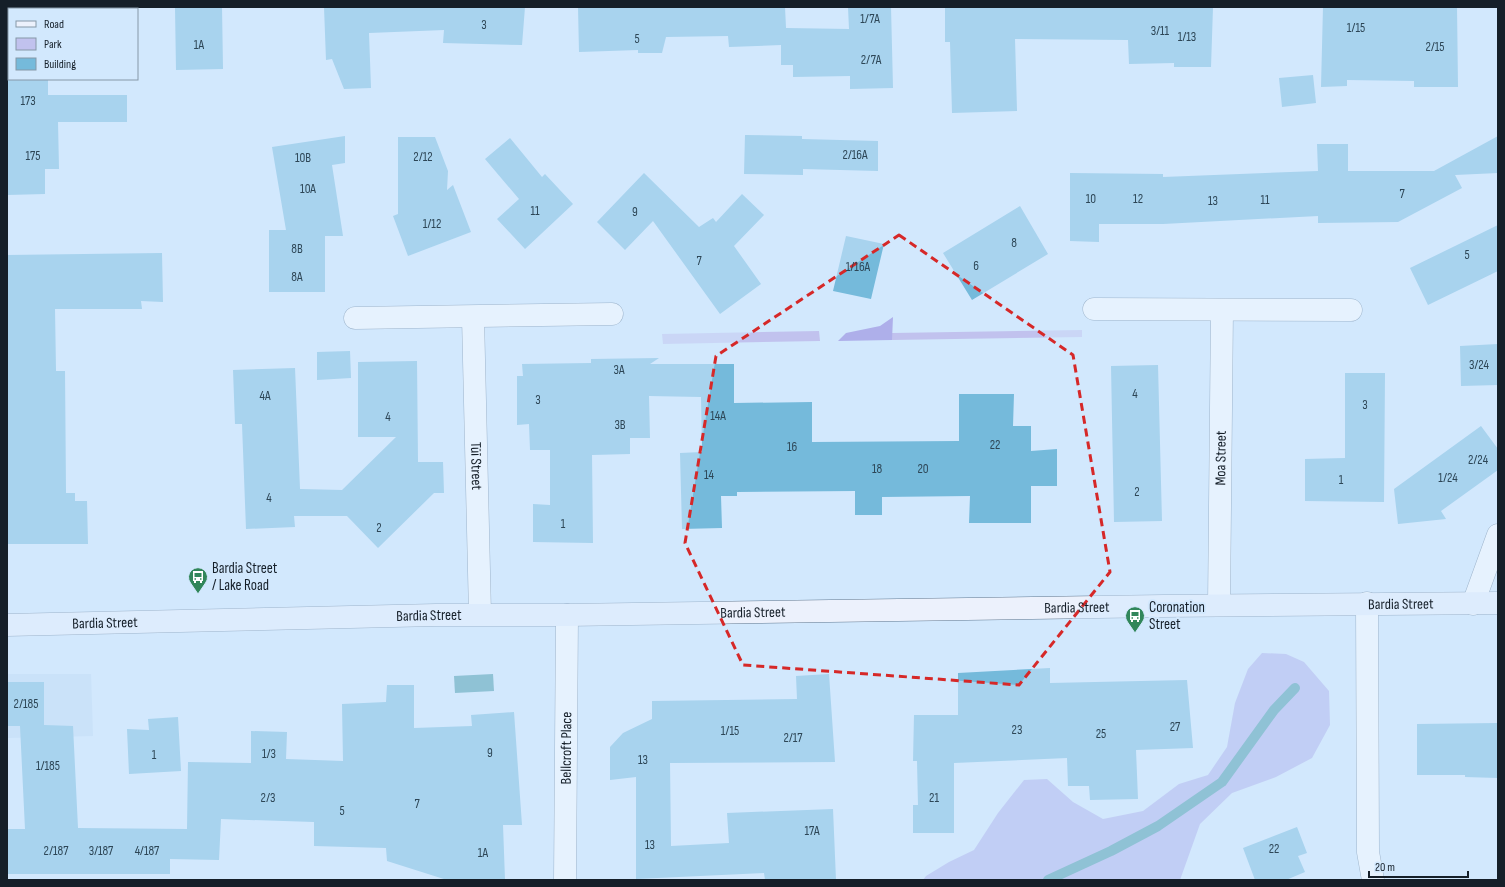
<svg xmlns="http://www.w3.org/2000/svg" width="1505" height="887" font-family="'Sofia Sans Condensed',sans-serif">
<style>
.built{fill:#c0dbf4}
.green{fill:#c1c2ee}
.forest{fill:#aeafea}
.water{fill:#3e94a4}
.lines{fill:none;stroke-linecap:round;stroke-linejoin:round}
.stream{stroke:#3e94a4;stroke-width:10}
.building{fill:#75badb}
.street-casing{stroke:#617991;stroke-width:23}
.secondary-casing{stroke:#617991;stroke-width:23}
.street{stroke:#fff;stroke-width:22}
.secondary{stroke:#ecf1fc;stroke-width:22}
.marked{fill:none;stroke:#d62828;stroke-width:3;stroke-dasharray:8 5;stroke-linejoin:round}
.labels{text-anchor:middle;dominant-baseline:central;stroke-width:4;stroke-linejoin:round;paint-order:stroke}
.number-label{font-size:13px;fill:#2d4656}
.street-label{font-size:15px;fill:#151f29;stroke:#d2e8fd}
.poi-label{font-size:15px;fill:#151f29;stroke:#d2e8fd;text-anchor:start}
</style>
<rect width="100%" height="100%" fill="#d2e8fd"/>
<path class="built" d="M 7,674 L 91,674 L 93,736 L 7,738 Z"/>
<path class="green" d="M 1082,330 L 1082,337 L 892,340 L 892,333 Z
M 819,331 L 820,341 L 663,344 L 662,334 Z"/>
<path class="forest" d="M 893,317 L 892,340 L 838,341 L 846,333 L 880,326 Z
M 1262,653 L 1286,654 L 1304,662 L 1329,691 L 1330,725 L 1312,758 L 1276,777 L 1232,793 L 1200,824 L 1180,880 L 923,880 L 926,876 L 949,862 L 974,850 L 998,813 L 1024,780 L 1047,779 L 1073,802 L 1103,819 L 1143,811 L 1179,784 L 1208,775 L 1227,747 L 1235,703 L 1248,669 Z"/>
<path class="water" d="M 493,674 L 494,691 L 455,693 L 454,676 Z"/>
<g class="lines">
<path class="stream" d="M 1048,880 L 1111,851 L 1158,826 L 1222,782 L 1274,710 L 1295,688"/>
</g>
<path class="building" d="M 175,7 L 222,7 L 223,69 L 176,70 Z
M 324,7 L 525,7 L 522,45 L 443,43 L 444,30 L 369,33 L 371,88 L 344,89 L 332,59 L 326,60 Z
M 578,7 L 785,7 L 786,28 L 849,29 L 848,7 L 891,7 L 893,88 L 850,89 L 850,76 L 793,77 L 793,65 L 781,65 L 781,45 L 729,47 L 728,36 L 666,37 L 662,53 L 638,53 L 638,50 L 579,52 Z
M 945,7 L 1213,7 L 1211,67 L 1174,67 L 1174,63 L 1129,64 L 1128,40 L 1015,39 L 1017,111 L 952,113 L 950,42 L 945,42 Z
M 1323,7 L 1457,7 L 1458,87 L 1414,87 L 1414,81 L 1347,80 L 1347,86 L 1321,87 Z
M 1313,75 L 1316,103 L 1282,107 L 1279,78 Z
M 7,79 L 48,79 L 48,95 L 127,95 L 127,122 L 58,122 L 59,169 L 45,169 L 45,194 L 7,195 Z
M 745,135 L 802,136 L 802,139 L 878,141 L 878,171 L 803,169 L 803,175 L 744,174 Z
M 345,136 L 345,163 L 332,165 L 343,236 L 325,236 L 325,292 L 269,292 L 269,230 L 286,230 L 272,147 Z
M 1498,136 L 1498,173 L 1455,175 L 1462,188 L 1398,222 L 1318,223 L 1318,216 L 1163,224 L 1099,224 L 1099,242 L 1070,241 L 1070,173 L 1163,174 L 1163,177 L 1318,171 L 1317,144 L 1348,144 L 1348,171 L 1434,171 Z
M 398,137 L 435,137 L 448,171 L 447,190 L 453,185 L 471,232 L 408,256 L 393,216 L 398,214 Z
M 510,138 L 542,177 L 545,174 L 573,204 L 525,249 L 497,219 L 519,199 L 485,159 Z
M 644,173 L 699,227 L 713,218 L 716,222 L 742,194 L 764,215 L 734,246 L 761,284 L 720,314 L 653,221 L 625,250 L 597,222 Z
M 1020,206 L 1048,254 L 972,300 L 943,253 Z
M 1498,225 L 1498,271 L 1428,305 L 1410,268 Z
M 846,236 L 884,244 L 871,299 L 833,291 Z
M 162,253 L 163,302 L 141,301 L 142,309 L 55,309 L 56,371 L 65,371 L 66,493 L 75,493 L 75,501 L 87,501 L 88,544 L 7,544 L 7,255 Z
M 1498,344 L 1498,385 L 1461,386 L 1460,346 Z
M 350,351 L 351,378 L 317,380 L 317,352 Z
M 659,358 L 650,364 L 734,364 L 734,403 L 812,402 L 812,442 L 959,441 L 959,394 L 1014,394 L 1013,426 L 1031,426 L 1031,451 L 1057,449 L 1057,486 L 1031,486 L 1031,523 L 969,523 L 970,496 L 882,497 L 882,515 L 855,515 L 855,491 L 737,492 L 737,496 L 721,496 L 722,528 L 682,529 L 680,453 L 702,452 L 701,397 L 649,396 L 650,438 L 630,438 L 630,454 L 592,455 L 593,543 L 533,542 L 533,504 L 550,505 L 550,450 L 530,450 L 529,424 L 517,425 L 517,376 L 523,376 L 522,364 L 591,363 L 591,359 Z
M 417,361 L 418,462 L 443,462 L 444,493 L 434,493 L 378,548 L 347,516 L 294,516 L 295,527 L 246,529 L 242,424 L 235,424 L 233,370 L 295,368 L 300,489 L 342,490 L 396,437 L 358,437 L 358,362 Z
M 1158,365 L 1162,521 L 1114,522 L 1111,366 Z
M 1345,373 L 1385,373 L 1384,502 L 1305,501 L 1305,459 L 1345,458 Z
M 1481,426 L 1498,449 L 1498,470 L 1441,511 L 1446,519 L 1398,524 L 1394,489 Z
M 1050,668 L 1050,683 L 1187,680 L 1193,748 L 1136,750 L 1138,799 L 1090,800 L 1089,786 L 1068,786 L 1067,758 L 954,763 L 954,833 L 913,833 L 913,805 L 918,805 L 917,761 L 913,761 L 914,715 L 958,715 L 958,673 Z
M 829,674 L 835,762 L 670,763 L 671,846 L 729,843 L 727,813 L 833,809 L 836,880 L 765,880 L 764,873 L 636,879 L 636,777 L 610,780 L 610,747 L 623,733 L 652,719 L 652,701 L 797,699 L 796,676 Z
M 7,682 L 44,682 L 44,725 L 73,726 L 78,828 L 187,829 L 188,762 L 251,763 L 251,731 L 287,732 L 286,759 L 343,761 L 342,704 L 386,702 L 387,685 L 414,685 L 414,728 L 472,726 L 471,715 L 514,712 L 522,825 L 503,825 L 505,880 L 447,880 L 387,861 L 386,848 L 314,846 L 314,822 L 221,819 L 219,860 L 170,859 L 170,874 L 7,874 L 7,829 L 25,829 L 20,726 L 7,726 Z
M 178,717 L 181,771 L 129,774 L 127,729 L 149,730 L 148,719 Z
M 1498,723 L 1498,778 L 1465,777 L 1465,775 L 1417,775 L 1417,724 Z
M 1297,827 L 1307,853 L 1298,856 L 1305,872 L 1286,880 L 1255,880 L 1243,848 Z"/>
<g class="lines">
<g class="street-casing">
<g id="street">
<path d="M 1094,309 L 1351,310"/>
<path id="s1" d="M 473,317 L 480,614"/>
<path d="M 355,318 L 612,314"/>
<path d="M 1367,603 L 1368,852 L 1373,880"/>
<path d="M 1473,604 L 1498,535"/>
<path id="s2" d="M 1219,605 L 1222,310"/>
<path id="s3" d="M 565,880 L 567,615"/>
</g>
</g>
<g class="secondary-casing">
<g id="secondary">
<path id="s4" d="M 7,625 L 436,615 L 567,615 L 1163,606 L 1498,603"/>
</g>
</g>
<use href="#street" class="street"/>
<use href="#secondary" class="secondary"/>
</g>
<path d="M0 0H1505V887H0ZM 899,235 L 1073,355 L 1110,572 L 1019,685 L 743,665 L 685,543 L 716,356 Z" fill="#d2e8fd" fill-opacity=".55" fill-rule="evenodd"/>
<path class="marked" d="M 899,235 L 1073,355 L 1110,572 L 1019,685 L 743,665 L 685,543 L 716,356 Z"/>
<defs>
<g id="bus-pin" transform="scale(1)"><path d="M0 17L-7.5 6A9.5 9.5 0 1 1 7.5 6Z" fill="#31865a" stroke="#d2e8fd"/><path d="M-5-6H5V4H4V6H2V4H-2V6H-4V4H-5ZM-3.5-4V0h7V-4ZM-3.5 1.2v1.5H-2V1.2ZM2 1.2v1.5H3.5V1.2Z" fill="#fff"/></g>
</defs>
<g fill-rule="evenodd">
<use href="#bus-pin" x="198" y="577"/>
<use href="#bus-pin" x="1135" y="616"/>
</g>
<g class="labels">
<g class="number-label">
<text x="870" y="19">1/7A</text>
<text x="484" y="25">3</text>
<text x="1356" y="28">1/15</text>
<text x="1160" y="31">3/11</text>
<text x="1187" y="37">1/13</text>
<text x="637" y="39">5</text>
<text x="199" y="45">1A</text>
<text x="1435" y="47">2/15</text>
<text x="871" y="60">2/7A</text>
<text x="28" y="101">173</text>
<text x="855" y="155">2/16A</text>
<text x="33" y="156">175</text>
<text x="423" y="157">2/12</text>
<text x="303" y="158">10B</text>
<text x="308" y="189">10A</text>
<text x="1402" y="194">7</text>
<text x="1091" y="199">10</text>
<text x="1138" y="199">12</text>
<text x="1265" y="200">11</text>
<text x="1213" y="201">13</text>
<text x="535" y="211">11</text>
<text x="635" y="212">9</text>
<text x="432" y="224">1/12</text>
<text x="1014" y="243">8</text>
<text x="297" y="249">8B</text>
<text x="1467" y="255">5</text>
<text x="699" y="261">7</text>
<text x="976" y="266">6</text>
<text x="858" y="267">1/16A</text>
<text x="297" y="277">8A</text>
<text x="1479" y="365">3/24</text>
<text x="619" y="370">3A</text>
<text x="1135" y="394">4</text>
<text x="265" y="396">4A</text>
<text x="538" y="400">3</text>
<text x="1365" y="405">3</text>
<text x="718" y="416">14A</text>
<text x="388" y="417">4</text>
<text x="620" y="425">3B</text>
<text x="995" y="445">22</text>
<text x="792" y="447">16</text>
<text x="1478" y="460">2/24</text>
<text x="877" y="469">18</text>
<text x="923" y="469">20</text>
<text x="709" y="475">14</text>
<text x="1448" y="478">1/24</text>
<text x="1341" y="480">1</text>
<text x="1137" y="492">2</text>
<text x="269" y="498">4</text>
<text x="563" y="524">1</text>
<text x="379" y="528">2</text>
<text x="26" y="704">2/185</text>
<text x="1175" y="727">27</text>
<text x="1017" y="730">23</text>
<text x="730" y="731">1/15</text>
<text x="1101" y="734">25</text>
<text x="793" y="738">2/17</text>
<text x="490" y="753">9</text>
<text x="269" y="754">1/3</text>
<text x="154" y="755">1</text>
<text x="643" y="760">13</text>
<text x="48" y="766">1/185</text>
<text x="268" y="798">2/3</text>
<text x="934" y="798">21</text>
<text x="417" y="804">7</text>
<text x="342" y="811">5</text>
<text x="812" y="831">17A</text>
<text x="650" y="845">13</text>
<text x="1274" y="849">22</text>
<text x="56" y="851">2/187</text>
<text x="101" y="851">3/187</text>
<text x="147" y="851">4/187</text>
<text x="483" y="853">1A</text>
</g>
<g class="street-label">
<text stroke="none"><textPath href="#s2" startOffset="147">Moa Street</textPath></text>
<text stroke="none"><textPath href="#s1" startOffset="149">Tūī Street</textPath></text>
<text stroke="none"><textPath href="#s4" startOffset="1394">Bardia Street</textPath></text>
<text stroke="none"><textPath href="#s4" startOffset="1070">Bardia Street</textPath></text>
<text stroke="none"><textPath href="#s4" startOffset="746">Bardia Street</textPath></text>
<text stroke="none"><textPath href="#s4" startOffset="422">Bardia Street</textPath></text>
<text stroke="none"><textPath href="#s4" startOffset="98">Bardia Street</textPath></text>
<text stroke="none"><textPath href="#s3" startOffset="132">Bellcroft Place</textPath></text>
</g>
<g class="poi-label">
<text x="212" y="568">Bardia Street<tspan x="212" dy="17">/ Lake Road</tspan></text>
<text x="1149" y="607">Coronation<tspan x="1149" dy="17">Street</tspan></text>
</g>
</g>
<rect width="1505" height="887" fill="none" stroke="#151f29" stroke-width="16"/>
<rect x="8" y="8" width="130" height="72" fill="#d2e8fd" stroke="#8698a8"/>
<rect x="16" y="21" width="20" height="6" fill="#ecf1fc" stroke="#8698a8"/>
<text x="44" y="28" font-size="12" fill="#151f29">Road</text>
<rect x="16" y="38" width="20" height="12" fill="#c1c2ee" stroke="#8698a8"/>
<text x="44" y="48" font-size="12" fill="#151f29">Park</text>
<rect x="16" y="58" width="20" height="12" fill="#75badb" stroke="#8698a8"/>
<text x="44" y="68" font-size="12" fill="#151f29">Building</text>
<path d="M1369 871v6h99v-6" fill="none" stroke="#151f29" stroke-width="2"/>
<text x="1375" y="871" font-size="12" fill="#151f29" stroke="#d2e8fd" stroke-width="3" paint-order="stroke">20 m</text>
</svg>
